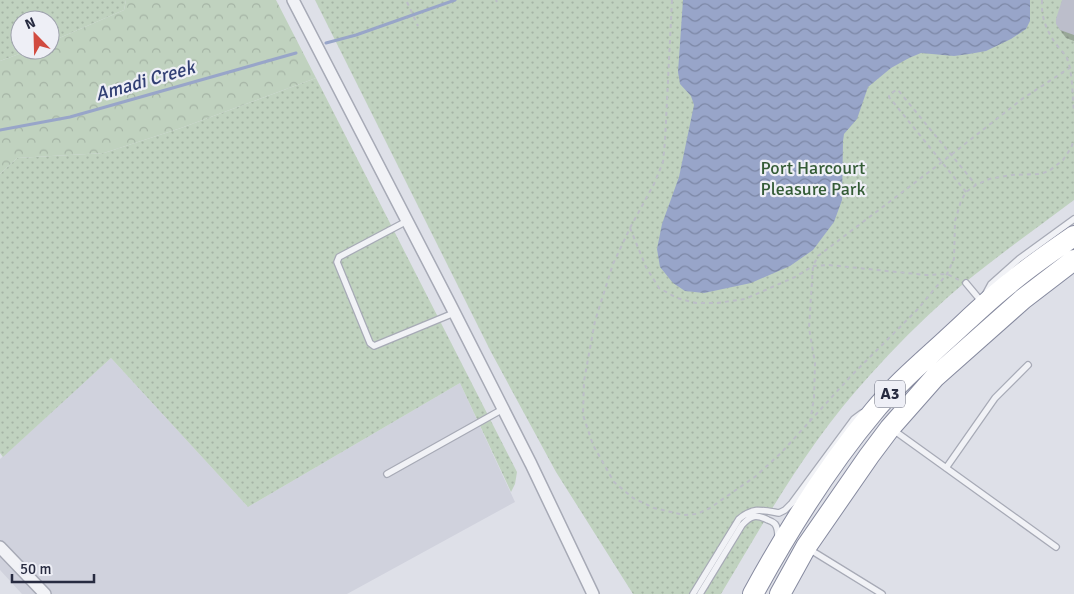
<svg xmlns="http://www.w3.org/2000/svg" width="1074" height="594" font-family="Signika,sans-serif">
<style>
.built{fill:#d0d2dd}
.grass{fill:url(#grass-dots)}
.forest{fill:url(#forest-crowns)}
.water{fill:url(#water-waves)}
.shadow{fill:#0003}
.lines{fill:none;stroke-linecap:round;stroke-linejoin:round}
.stream{stroke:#98a5c9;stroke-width:3}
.building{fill:#bcbecb}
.service-casing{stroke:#a7aab6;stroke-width:8}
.minor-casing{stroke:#a7aab6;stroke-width:14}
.trunk-casing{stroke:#868a9f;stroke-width:22}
.path{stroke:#bcbec7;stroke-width:2;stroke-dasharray:4 4;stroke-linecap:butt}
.service{stroke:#f1f2f6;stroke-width:5.5}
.minor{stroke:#f1f2f6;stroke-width:11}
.trunk{stroke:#fff;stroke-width:20}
.labels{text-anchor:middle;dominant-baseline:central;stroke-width:4.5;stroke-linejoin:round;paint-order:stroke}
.shield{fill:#eeeff6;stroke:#636677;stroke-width:1}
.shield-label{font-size:16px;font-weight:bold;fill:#272b40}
.park-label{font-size:18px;fill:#345c36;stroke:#eeeff6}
.water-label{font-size:19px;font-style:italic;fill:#313f74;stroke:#eeeff6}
</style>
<defs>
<pattern id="grass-dots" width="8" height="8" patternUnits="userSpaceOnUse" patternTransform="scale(1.25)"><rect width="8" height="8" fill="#c0d2bf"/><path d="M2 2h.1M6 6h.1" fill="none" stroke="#a5b4a5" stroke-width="1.8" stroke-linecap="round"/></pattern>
<pattern id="forest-crowns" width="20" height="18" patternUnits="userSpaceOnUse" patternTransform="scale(1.25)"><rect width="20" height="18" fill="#c0d2bf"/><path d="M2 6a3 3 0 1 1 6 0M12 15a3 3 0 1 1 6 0" fill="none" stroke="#a5b4a5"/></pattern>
<pattern id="water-waves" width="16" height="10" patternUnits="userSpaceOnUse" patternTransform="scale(1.25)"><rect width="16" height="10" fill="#98a5c9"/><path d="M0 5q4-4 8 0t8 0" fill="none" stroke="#7c87a5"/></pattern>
</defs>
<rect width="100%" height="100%" fill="#dee0e8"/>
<path class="built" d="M 111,358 L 248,507 L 460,383 L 515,502 L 347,594 L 22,594 L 0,570 L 0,459 Z"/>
<path class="grass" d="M 0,0 L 126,0 L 124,10 L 50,42 L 50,20 L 20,20 L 20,50 L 30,50 L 0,61 Z
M 315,0 L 1074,0 L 1074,200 C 1032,232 988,262 948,297 C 920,322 894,348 870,375 C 810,440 766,518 721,594 L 633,594 L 556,472 L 491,352 Z
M 316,78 L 517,472 L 515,484 L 511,492 L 460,383 L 248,507 L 111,358 L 3,457 L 0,453 L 0,174 L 17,158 L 104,153 L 181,128 Z"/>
<path class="forest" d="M 126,0 L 276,0 L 316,78 L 181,128 L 104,153 L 17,158 L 0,174 L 0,61 L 30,50 L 50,50 L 50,42 L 124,10 Z"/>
<path class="water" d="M 683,0 L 1030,0 L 1030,21 L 1026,29 L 1011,39 L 986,51 L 969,54 L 954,56 L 921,53 L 909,58 L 891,68 L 868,87 L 857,119 L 844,134 L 843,141 L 842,200 L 834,222 L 813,250 L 790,266 L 751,283 L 704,293 L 685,291 L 673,283 L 660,267 L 657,249 L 662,224 L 679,177 L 694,105 L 691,96 L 680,84 L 678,72 Z"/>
<path class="shadow" d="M 1063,0 L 1074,0 L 1074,41 L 1066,38 L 1058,27 Z"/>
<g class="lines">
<path class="stream" d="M 326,43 L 356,35 L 455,0
M 0,130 L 70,117 L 296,53"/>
</g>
<path class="building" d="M 1062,0 L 1074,0 L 1074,35 L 1060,30 L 1056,24 L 1056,19 Z"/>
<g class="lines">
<g class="service-casing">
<path id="service" d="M 407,221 L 339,257 L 337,262 L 370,343 L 374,346 L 454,313
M 966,283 L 981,301
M 985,295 L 991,284 L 1019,259 L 1074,219
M 892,429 L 1056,547
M 946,468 L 995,398 L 1028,365
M 387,474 L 503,409
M 809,549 L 882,594
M 693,594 L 739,519 C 753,507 762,510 779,513 L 785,510 L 792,503 L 854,419 L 862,413
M 700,594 L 742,525 C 751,515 756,514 768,520 C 771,521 773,522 775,524 C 778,528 778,533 778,537"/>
</g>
<g class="minor-casing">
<path id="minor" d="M 293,0 L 450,304 L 531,464 L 593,594
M 0,547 L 45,594"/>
</g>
<g class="trunk-casing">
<path id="trunk" d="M 753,594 C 788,530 827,467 874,411 C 895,385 921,363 945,341 C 966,322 987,301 1010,283 C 1030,266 1052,251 1074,236
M 780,594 L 806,547 L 869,456 L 890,428 L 935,377 L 1023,299 L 1074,260"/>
</g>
<path class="path" d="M 496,0 L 497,2
M 672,0 L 665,141 L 663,162 L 654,184 L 630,228 L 613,264 L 595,321 L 584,381 L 583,415 L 593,445 L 614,482 L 633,498 L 654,508 L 684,515 L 697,514 L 710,508 L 756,476 L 781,453 L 850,377 L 917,310 L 947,274 L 954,259 L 955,221 L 961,201 L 966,192 L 976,185 L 989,179 L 1011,175 L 1040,174 L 1049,171 L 1063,160 L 1071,148 L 1074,140
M 1042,0 C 1041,17 1046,30 1056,44 C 1059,48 1063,52 1066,56 C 1073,70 1072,95 1074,111
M 407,2 L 418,26
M 966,192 L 889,97 L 889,95 L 896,90 L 898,90 L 976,185
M 630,228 L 646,267 L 659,288 L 677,298 L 696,303 L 717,303 L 745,299 L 795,277 L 813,266 L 829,265 L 926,275 L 947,274 L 959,280
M 810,422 L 814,398 L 815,363 L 809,328 L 813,266 L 818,256 L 942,162 L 1022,99 L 1074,65"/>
<use href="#service" class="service"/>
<use href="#minor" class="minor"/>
<use href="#trunk" class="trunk"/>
</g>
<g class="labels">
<rect class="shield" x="875" y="380.5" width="30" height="27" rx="4"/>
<g class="shield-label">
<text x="890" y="394">A3</text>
</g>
<g class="park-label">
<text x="813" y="168">Port Harcourt<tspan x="813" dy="21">Pleasure Park</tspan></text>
</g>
<g class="water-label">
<text transform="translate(145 81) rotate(-16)">Amadi Creek</text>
</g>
</g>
<g transform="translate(35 35) rotate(337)"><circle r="24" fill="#eeeff6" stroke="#9ea1ad"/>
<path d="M0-4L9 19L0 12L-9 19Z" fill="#d14b40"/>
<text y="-8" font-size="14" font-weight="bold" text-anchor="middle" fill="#272b40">N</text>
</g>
<path d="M12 574v8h82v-8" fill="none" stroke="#272b40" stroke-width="2.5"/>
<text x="20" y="574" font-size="15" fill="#272b40" stroke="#eeeff6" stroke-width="4" paint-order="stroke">50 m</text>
</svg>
